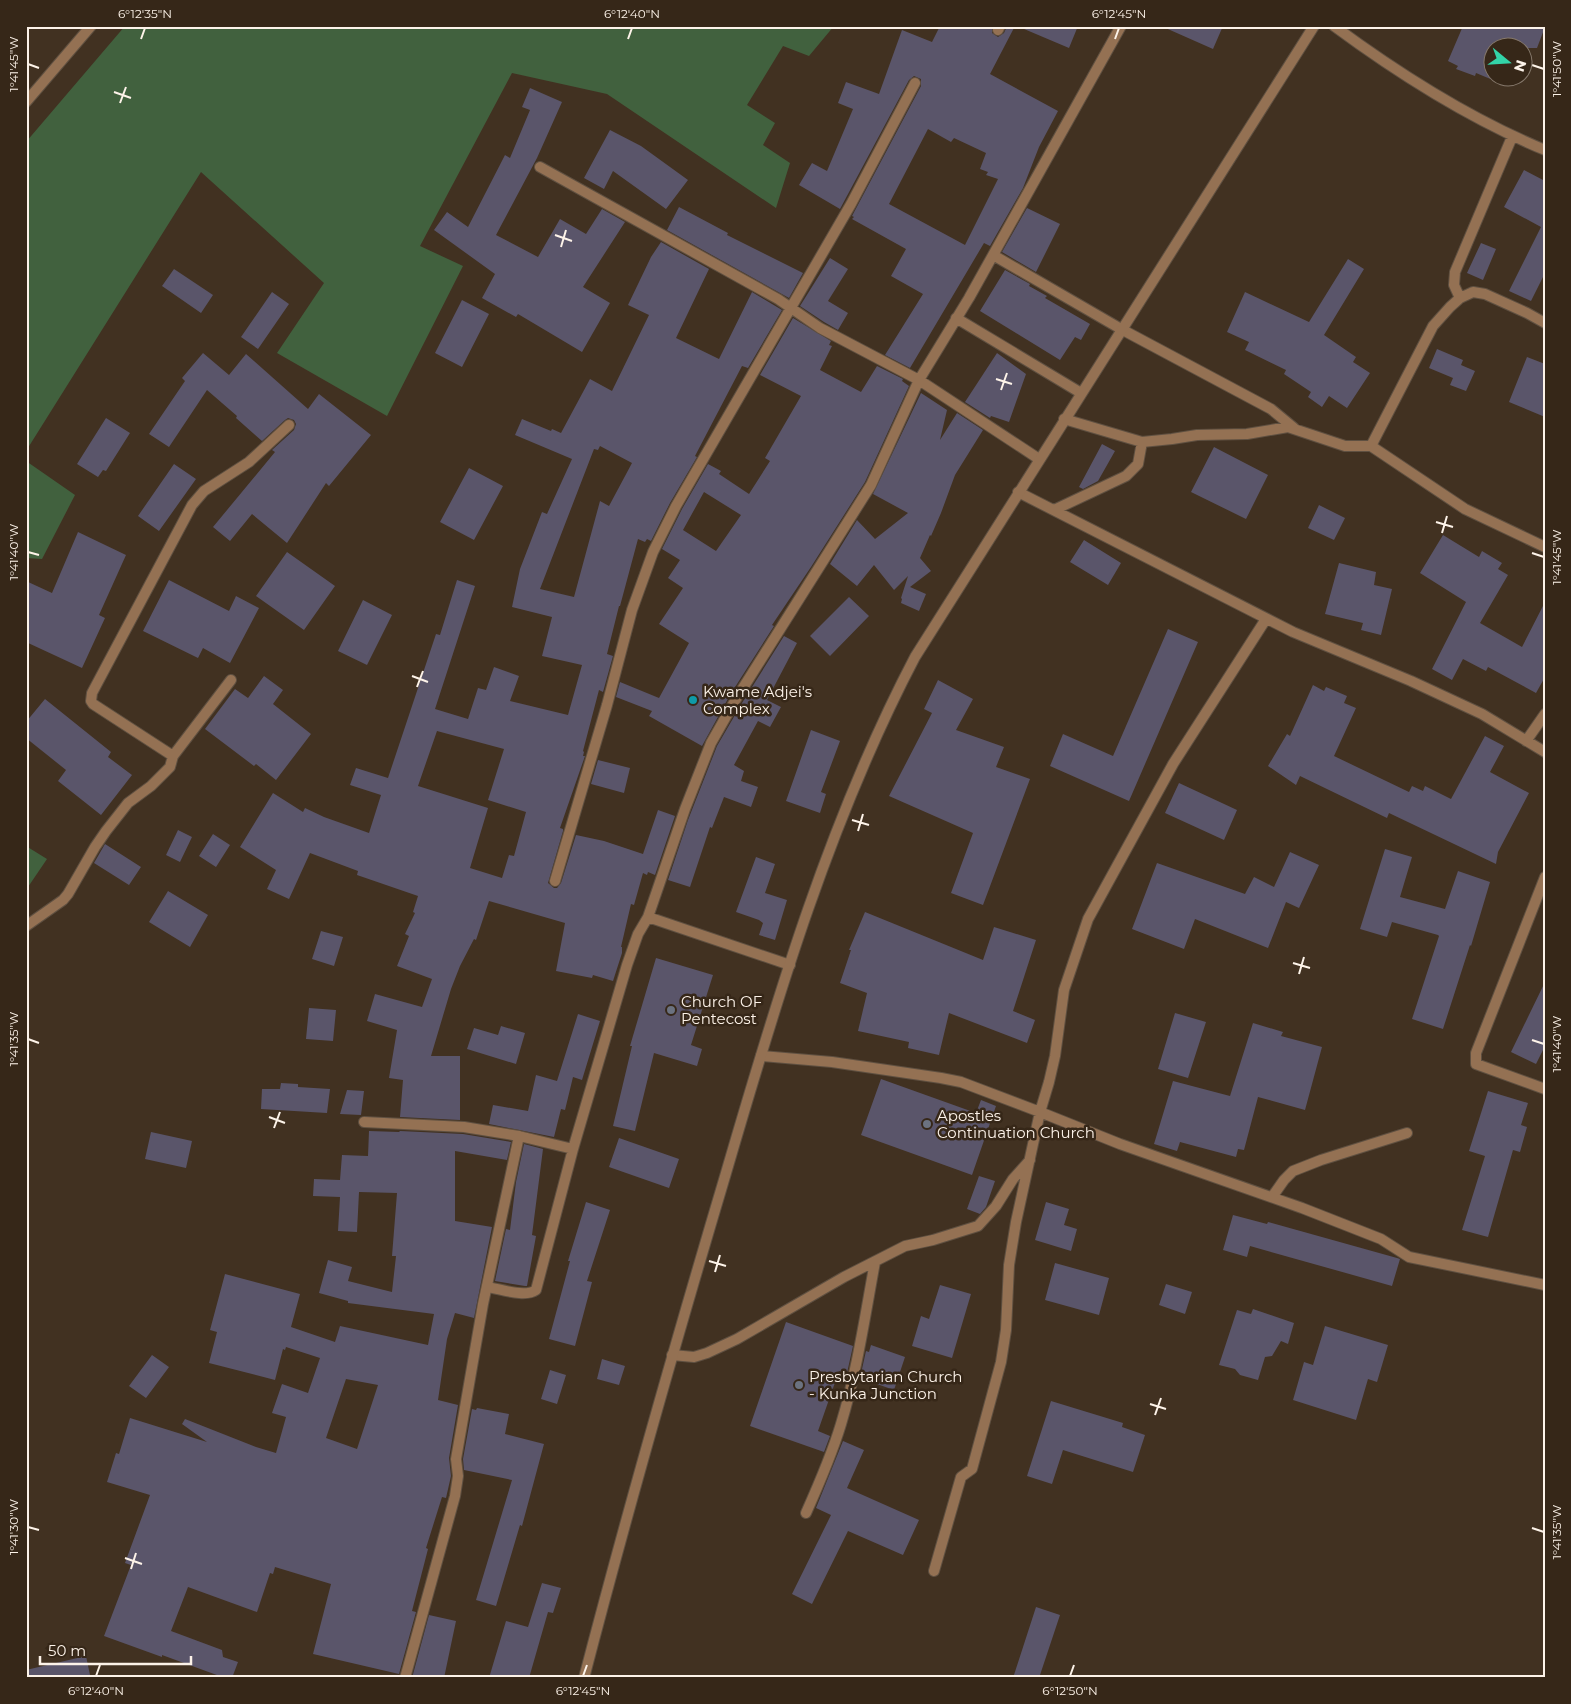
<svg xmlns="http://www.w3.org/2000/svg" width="1571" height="1704" font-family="Montserrat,sans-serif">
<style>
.green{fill:#41613e}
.building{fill:#5a556a;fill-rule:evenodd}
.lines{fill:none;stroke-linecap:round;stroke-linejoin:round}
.minor-casing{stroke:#5f5041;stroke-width:12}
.tertiary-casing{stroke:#5f5041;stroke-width:12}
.minor{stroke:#947153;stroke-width:10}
.tertiary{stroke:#947153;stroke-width:10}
.ticks{fill:none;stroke:#fdf3e9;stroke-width:2}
.culture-dot{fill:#0f9aa8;stroke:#362718;stroke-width:2}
.worship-dot{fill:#6b7280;stroke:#362718;stroke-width:2}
.labels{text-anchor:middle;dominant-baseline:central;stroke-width:5;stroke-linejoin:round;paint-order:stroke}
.poi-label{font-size:15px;fill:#fdf3e9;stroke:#362718;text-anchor:start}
.neatline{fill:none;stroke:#fdf3e9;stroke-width:2}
.ticks-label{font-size:12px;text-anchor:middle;fill:#fdf3e9}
</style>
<rect width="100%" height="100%" fill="#413121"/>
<path class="green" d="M 125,26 L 834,26 L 809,56 L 783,46 L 747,105 L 775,123 L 763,145 L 790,163 L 776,208 L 607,94 L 512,73 L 420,246 L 463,266 L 387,416 L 277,353 L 324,283 L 201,172 L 26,451 L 26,142 Z
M 26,461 L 75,495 L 42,559 L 26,558 Z
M 26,846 L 47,859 L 28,887 L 26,886 Z"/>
<path class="building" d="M 940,26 L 992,26 L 992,33 L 998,37 L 1004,33 L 1007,26 L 1015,26 L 990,74 L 1058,111 L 1039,147 L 1023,188 L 990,246 L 984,243 L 910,368 L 885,355 L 923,294 L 891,276 L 906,249 L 852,219 L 854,217 L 852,216 L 921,86 L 921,79 L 914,76 L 909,80 L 840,209 L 799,185 L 812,163 L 827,171 L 853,109 L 838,103 L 846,82 L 879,94 L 902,30 L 932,42 ZM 928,129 L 951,142 L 954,138 L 986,153 L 980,169 L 988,172 L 986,175 L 998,179 L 965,245 L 889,204 Z
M 1017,26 L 1078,26 L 1069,48 Z
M 1161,26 L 1223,26 L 1213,49 Z
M 1463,26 L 1545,26 L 1545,27 L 1537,48 L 1494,48 L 1494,78 L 1509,78 L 1505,85 L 1476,73 L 1475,76 L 1456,69 L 1458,66 L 1448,61 Z
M 530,88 L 562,102 L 537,158 L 496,235 L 538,257 L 560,219 L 586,234 L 602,209 L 625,222 L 583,287 L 610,303 L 582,352 L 518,314 L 516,317 L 482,298 L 495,274 L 434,230 L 447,212 L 468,227 L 505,155 L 510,158 L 530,110 L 522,107 Z
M 610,130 L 641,146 L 688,180 L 666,209 L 613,171 L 604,189 L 584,178 Z
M 1524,170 L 1545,181 L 1545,273 L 1531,301 L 1509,291 L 1541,227 L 1504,207 Z
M 679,207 L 728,233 L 727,235 L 803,273 L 789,298 L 667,230 Z
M 1027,208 L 1060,224 L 1036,272 L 1002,252 Z
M 661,242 L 709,269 L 676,338 L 719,359 L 752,292 L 782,310 L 748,368 L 742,366 L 695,456 L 697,457 L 670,503 L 651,541 L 647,539 L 645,542 L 638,539 L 620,606 L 619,606 L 607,654 L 613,656 L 603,692 L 599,690 L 583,751 L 584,752 L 583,756 L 585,756 L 560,828 L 563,829 L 563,831 L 548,883 L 554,888 L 557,888 L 561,883 L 576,835 L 604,841 L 643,854 L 658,810 L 675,816 L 655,875 L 648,872 L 647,875 L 643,873 L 634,905 L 631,904 L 621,947 L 622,947 L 622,953 L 613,981 L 593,975 L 592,978 L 556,971 L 565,923 L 489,901 L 476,940 L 474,939 L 460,966 L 451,989 L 431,1056 L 460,1056 L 460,1120 L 400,1117 L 403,1080 L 389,1078 L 397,1030 L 367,1021 L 375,994 L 422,1007 L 432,979 L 397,966 L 409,936 L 405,934 L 415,913 L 413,912 L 418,896 L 357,875 L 358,871 L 310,853 L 289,899 L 267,889 L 276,870 L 240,847 L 273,793 L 303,812 L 305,808 L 324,817 L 369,833 L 381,795 L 350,785 L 356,768 L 388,778 L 436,634 L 440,635 L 457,580 L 475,586 L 435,709 L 468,719 L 478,688 L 486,690 L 494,667 L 519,676 L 510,701 L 568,715 L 582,665 L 542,656 L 552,617 L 512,607 L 520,569 L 542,512 L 547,514 L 572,459 L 515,435 L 522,419 L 551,431 L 552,429 L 561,433 L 590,379 L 612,391 L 649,315 L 628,305 L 651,257 ZM 600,446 L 632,463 L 609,506 L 600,501 L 574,597 L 540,589 L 594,449 L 598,450 ZM 437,731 L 504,749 L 488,800 L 526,812 L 514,856 L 509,855 L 502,878 L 470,868 L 488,808 L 418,786 Z
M 1481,243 L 1496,249 L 1483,280 L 1467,273 Z
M 830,258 L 848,269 L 828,301 L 848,313 L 838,330 L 824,322 L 800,306 Z
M 1348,259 L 1364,269 L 1324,335 L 1356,357 L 1353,362 L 1370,373 L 1347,408 L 1329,396 L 1322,407 L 1308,397 L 1311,392 L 1284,374 L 1286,370 L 1245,350 L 1249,342 L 1227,332 L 1245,292 L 1309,322 Z
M 174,269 L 213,295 L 201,313 L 162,286 Z
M 1005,270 L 1030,284 L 1029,286 L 1047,296 L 1045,298 L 1090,324 L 1081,340 L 1075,337 L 1060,360 L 980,311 Z
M 272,292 L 289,304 L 258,349 L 241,337 Z
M 462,300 L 489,314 L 462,367 L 435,353 Z
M 793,318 L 831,341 L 829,345 L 832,346 L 820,370 L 861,392 L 877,366 L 903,379 L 902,381 L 909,386 L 865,482 L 811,567 L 772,625 L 774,626 L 730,695 L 702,746 L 649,716 L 652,711 L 616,697 L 620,682 L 659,698 L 689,643 L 659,624 L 683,588 L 668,578 L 680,560 L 662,549 L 682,509 L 708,464 L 721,471 L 719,474 L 749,494 L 770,461 L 765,458 L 801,396 L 760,375 ZM 704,492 L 741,515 L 716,551 L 683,530 Z
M 1437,349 L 1463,360 L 1461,365 L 1475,371 L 1466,391 L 1450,385 L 1453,378 L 1429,368 Z
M 203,353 L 229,375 L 246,354 L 308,409 L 319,394 L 371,435 L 329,486 L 326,483 L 287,543 L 252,514 L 230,541 L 213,527 L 275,452 L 272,450 L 294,430 L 296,424 L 294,420 L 288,418 L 285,420 L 262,441 L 236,418 L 237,416 L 207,390 L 169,447 L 149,434 L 185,381 L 182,378 Z
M 997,353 L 1026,374 L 1009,422 L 991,416 L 990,418 L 965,402 Z
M 1527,357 L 1545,364 L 1545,417 L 1509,402 Z
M 921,393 L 947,410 L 940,440 L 957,413 L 983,430 L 955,475 L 941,513 L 931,536 L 930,535 L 920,558 L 931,571 L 910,587 L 926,594 L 919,611 L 901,603 L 902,599 L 901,598 L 908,576 L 894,590 L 874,565 L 857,586 L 830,564 L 857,520 L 875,539 L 908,513 L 873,494 Z
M 106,418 L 130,433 L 106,471 L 103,470 L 98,477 L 77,464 Z
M 1102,444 L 1115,451 L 1098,481 L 1083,489 L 1079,487 Z
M 1214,447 L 1268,475 L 1246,519 L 1191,492 Z
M 174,464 L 196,479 L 159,531 L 138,516 Z
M 469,468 L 503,486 L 474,540 L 440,522 Z
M 1319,505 L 1345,518 L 1334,540 L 1308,528 Z
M 78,532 L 126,555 L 99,615 L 105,618 L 82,668 L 26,642 L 26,581 L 52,593 Z
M 1443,535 L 1479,557 L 1482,551 L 1502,563 L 1498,569 L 1508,575 L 1480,623 L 1522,647 L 1545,602 L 1545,677 L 1536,693 L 1488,667 L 1486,671 L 1463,659 L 1452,680 L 1432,669 L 1466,602 L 1420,573 Z
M 1084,540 L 1121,563 L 1108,585 L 1070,562 Z
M 287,552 L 335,586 L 304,630 L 256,596 Z
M 1339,563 L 1376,572 L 1374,585 L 1392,589 L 1381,635 L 1361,630 L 1363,623 L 1325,614 Z
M 169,580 L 229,611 L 236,596 L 259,608 L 230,663 L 203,648 L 198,658 L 143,631 Z
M 849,597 L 869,616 L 830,656 L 810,636 Z
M 363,600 L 392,615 L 367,665 L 338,651 Z
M 1168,629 L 1198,642 L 1129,801 L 1050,766 L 1063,734 L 1113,756 Z
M 784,636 L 797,643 L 767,700 L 781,707 L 770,727 L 758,721 L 734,765 L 744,771 L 741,781 L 758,787 L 751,807 L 724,797 L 712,828 L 710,827 L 690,887 L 668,880 L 688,820 L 717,746 L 742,703 Z
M 264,676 L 283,690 L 273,704 L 311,734 L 276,780 L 256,764 L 254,766 L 205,729 L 235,689 L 248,698 Z
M 938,680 L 973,699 L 956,730 L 1004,747 L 996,767 L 1030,779 L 983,905 L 951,893 L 973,833 L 889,796 L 932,713 L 924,709 Z
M 1313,685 L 1324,691 L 1326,687 L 1347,696 L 1344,703 L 1356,708 L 1334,756 L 1409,792 L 1412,786 L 1423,791 L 1425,786 L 1451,799 L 1485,736 L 1504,746 L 1490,772 L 1529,793 L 1498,852 L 1496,864 L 1389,813 L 1387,818 L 1300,776 L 1296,785 L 1268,766 L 1287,734 L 1290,736 Z
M 45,699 L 111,752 L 108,757 L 132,775 L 101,815 L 58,781 L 66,770 L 26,738 L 26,722 Z
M 811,730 L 840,741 L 821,792 L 826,794 L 820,813 L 786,801 Z
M 598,760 L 630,768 L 624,793 L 591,784 Z
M 1179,783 L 1237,810 L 1224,840 L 1165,813 Z
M 178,830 L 192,837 L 180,862 L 166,855 Z
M 213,834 L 230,845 L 216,867 L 199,856 Z
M 105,844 L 141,867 L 129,885 L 94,863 Z
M 1385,849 L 1412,857 L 1400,897 L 1445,909 L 1458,871 L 1490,882 L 1471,946 L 1470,945 L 1443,1029 L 1412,1019 L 1439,936 L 1438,935 L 1392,922 L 1387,937 L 1360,929 Z
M 1290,852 L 1319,865 L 1299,908 L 1286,902 L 1268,948 L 1195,919 L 1184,949 L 1132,929 L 1157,863 L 1245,894 L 1254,877 L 1274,887 Z
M 756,857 L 775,864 L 765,893 L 787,900 L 775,940 L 759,935 L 763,923 L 759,920 L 736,912 Z
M 168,891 L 208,915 L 190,947 L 149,922 Z
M 865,912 L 983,960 L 994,927 L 1036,940 L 1013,1011 L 1035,1020 L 1027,1043 L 949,1013 L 939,1055 L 908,1048 L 909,1042 L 858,1031 L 867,993 L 840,983 L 851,950 L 849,950 Z
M 321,931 L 343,937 L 334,966 L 312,959 Z
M 656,958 L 713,975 L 691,1045 L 702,1049 L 697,1066 L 654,1053 L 635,1131 L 613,1126 L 632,1046 L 630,1046 Z
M 1545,982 L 1545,1046 L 1536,1064 L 1511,1052 Z
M 309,1008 L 336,1010 L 333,1041 L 306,1039 Z
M 1175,1013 L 1206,1022 L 1188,1078 L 1158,1069 Z
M 578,1014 L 600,1021 L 582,1080 L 573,1077 L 565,1110 L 561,1109 L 554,1137 L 489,1124 L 493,1105 L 528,1111 L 536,1075 L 557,1081 Z
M 1253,1023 L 1283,1032 L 1281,1036 L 1322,1047 L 1305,1110 L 1258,1097 L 1244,1150 L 1238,1149 L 1236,1157 L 1180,1142 L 1177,1151 L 1154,1144 L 1173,1081 L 1230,1096 Z
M 501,1026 L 525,1033 L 516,1064 L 467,1049 L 474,1028 L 498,1035 Z
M 881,1079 L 976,1113 L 981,1100 L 996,1106 L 972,1175 L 861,1135 Z
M 281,1083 L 298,1084 L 298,1087 L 330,1089 L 327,1113 L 261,1109 L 262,1089 L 280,1089 Z
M 347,1090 L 364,1091 L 361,1115 L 340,1114 Z
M 1488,1091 L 1528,1103 L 1521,1125 L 1527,1127 L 1520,1152 L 1513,1150 L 1488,1237 L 1462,1230 L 1485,1156 L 1469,1151 Z
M 369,1131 L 399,1132 L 400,1131 L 463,1134 L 511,1142 L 507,1160 L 455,1151 L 455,1221 L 492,1227 L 474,1318 L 455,1313 L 447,1339 L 438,1400 L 458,1405 L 449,1458 L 451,1476 L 446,1498 L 442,1497 L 426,1548 L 428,1549 L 412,1611 L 416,1612 L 399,1674 L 313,1654 L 331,1584 L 275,1567 L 273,1574 L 270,1573 L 257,1612 L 188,1587 L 171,1631 L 222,1650 L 223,1657 L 238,1662 L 232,1678 L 225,1678 L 162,1655 L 162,1657 L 104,1636 L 131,1565 L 125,1563 L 150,1495 L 107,1482 L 116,1453 L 119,1454 L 130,1418 L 207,1442 L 182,1424 L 185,1419 L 256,1447 L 276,1453 L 286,1417 L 272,1413 L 282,1384 L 308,1393 L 320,1358 L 286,1347 L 285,1350 L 283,1349 L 275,1380 L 209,1363 L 217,1332 L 210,1330 L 225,1274 L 300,1294 L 291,1327 L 335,1342 L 340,1326 L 428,1345 L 434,1314 L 348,1303 L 348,1301 L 319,1293 L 328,1260 L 352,1267 L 348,1281 L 392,1292 L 396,1256 L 392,1256 L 397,1193 L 359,1192 L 357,1232 L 338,1231 L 340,1197 L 313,1196 L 314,1179 L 340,1180 L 342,1155 L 368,1156 ZM 346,1379 L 378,1385 L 357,1449 L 326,1438 Z
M 151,1132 L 192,1141 L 186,1168 L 145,1159 Z
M 619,1138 L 679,1159 L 669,1188 L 609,1167 Z
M 524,1144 L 543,1149 L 532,1235 L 536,1236 L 527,1286 L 525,1286 L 495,1281 L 506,1229 L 510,1230 L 516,1182 Z
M 979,1176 L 995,1181 L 986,1207 L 980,1214 L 967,1209 Z
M 586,1202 L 610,1210 L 587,1281 L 592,1282 L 575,1346 L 549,1339 L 570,1261 L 568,1261 Z
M 1046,1202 L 1069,1209 L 1064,1225 L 1077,1229 L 1071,1251 L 1035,1240 Z
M 1233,1215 L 1267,1224 L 1268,1222 L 1397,1258 L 1400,1259 L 1392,1286 L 1250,1246 L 1247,1257 L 1223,1250 Z
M 1055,1263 L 1109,1278 L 1099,1315 L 1045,1300 Z
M 1166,1284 L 1192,1292 L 1185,1314 L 1159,1305 Z
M 940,1285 L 971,1294 L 952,1358 L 912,1346 L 921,1316 L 929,1319 Z
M 1253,1309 L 1294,1323 L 1288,1344 L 1281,1341 L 1272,1356 L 1265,1357 L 1258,1380 L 1240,1375 L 1235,1369 L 1219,1365 L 1237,1310 L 1251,1314 Z
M 786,1322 L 853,1346 L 847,1373 L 839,1371 L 818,1431 L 830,1436 L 824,1452 L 750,1426 Z
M 1325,1326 L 1388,1345 L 1377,1382 L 1368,1379 L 1356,1420 L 1293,1400 L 1304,1362 L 1313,1365 Z
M 871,1345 L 905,1357 L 894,1390 L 860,1378 L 866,1351 L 869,1352 Z
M 152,1355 L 169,1367 L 146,1398 L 129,1386 Z
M 602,1359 L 625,1366 L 619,1385 L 597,1379 Z
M 550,1370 L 566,1375 L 557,1404 L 541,1399 Z
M 1051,1401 L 1123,1423 L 1122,1427 L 1145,1435 L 1133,1472 L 1063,1450 L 1052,1484 L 1027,1476 Z
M 477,1408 L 509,1414 L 505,1434 L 544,1444 L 522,1526 L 520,1525 L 496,1606 L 476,1600 L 512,1480 L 464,1470 L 463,1459 L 472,1409 L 476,1410 Z
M 843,1441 L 864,1450 L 847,1488 L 919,1520 L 903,1555 L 848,1531 L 812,1604 L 792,1594 L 831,1515 L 816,1508 Z
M 542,1583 L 561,1588 L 553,1613 L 548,1612 L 529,1678 L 489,1678 L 506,1621 L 528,1627 Z
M 1036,1607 L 1060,1615 L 1039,1678 L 1013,1678 Z
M 429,1615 L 456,1621 L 444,1678 L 412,1678 Z
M 86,1656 L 90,1675 L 80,1678 L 26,1678 L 26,1670 Z"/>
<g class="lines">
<g class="minor-casing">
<path id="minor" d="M 1334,26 C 1399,74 1470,119 1545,150
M 998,30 L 1000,26
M 26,102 L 91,26
M 540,167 L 778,299 L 820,328 L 919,380 L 1039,459
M 993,255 L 1121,329 L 1271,409 L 1294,428
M 1460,298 L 1454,285 L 1455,272 L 1512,137
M 956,318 L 1081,393
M 1064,419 L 1142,442 L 1172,439 L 1197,435 L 1247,434 L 1288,427 L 1345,446 L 1371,446 L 1465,509 L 1545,547
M 1371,446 L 1433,326 L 1450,307 L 1460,298 L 1473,292 L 1485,294 L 1527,313 L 1545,323
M 1018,492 L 1293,632 L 1411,681 L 1482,714 L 1545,752
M 1054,510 L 1126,476 L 1138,464 L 1142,442
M 1526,741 L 1545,714
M 173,756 L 93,704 L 91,701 L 92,693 L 192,505 L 204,491 L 249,462 L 289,425
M 1545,877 L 1476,1053 L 1476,1064 L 1545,1089
M 555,881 L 607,705 L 632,610 L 653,552 L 676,506 L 851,204 L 915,83
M 648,917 L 790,965
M 26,926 L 63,900 L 68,894 L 95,847 L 106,831 L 128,803 L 151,786 L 170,767 L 173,756 L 231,680
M 761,1056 L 832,1062 L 941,1078 L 961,1082 L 1040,1112 L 1120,1144 L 1302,1208 L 1381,1239 L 1409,1257 L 1545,1285
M 364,1122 L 464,1127 L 519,1136 L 573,1149
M 1272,1197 L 1284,1180 L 1293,1171 L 1321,1160 L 1407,1133
M 487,1287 C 501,1289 525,1298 536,1290 L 573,1149 L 627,965 L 638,934 L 648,917 L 685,809 L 711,743 L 736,699 L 871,485 L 919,380 L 969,298 L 1121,26
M 672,1355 L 694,1357 L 707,1353 L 737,1339 L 844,1277 L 905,1246 L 933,1240 L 978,1226 L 996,1206 L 1013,1179 L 1030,1160
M 806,1513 C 819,1484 832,1454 841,1424 C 857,1371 865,1316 875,1262
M 934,1571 L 961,1477 L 972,1469 L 1001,1362 L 1006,1330 L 1009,1265 L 1016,1222 L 1040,1112 L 1049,1082 L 1055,1056 L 1064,990 L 1088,919 L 1173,764 L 1266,619
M 405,1678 L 455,1496 L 458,1476 L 456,1459 L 483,1304 L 519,1136"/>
</g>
<g class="tertiary-casing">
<path id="tertiary" d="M 584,1678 C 628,1509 676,1341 726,1173 C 777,998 830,819 915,657 L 1314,26"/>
</g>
<use href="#minor" class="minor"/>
<use href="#tertiary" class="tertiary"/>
</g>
<path class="ticks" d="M 141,39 L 145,28M 628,39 L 632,28M 1115,39 L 1119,28M 28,64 L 39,68M 1532,65 L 1544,69M 114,92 L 131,98M 120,103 L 126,87M 555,235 L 572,241M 561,247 L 566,230M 996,379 L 1012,384M 1001,390 L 1007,373M 1436,522 L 1453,527M 1442,533 L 1447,516M 28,552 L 39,555M 1532,553 L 1544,557M 412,676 L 428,682M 417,687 L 423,671M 852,820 L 869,825M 858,831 L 863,814M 1293,963 L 1310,968M 1299,974 L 1304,957M 28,1039 L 39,1043M 1532,1040 L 1544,1044M 269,1117 L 285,1123M 274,1128 L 280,1112M 709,1261 L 726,1266M 715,1272 L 720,1255M 1150,1404 L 1166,1409M 1155,1415 L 1161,1398M 28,1527 L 39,1530M 1532,1528 L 1544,1532M 125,1558 L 142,1564M 131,1569 L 136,1553M 96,1676 L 100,1665M 583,1676 L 587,1665M 1070,1676 L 1074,1665"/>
<circle class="culture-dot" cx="693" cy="700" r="5"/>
<g class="worship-dot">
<circle cx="671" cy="1010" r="5"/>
<circle cx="927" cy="1124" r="5"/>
<circle cx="799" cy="1385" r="5"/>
</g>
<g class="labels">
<g class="poi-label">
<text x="703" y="691">Kwame Adjei's<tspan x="703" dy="17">Complex</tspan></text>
<text x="681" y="1001">Church OF<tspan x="681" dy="17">Pentecost</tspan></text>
<text x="937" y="1115">Apostles<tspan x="937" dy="17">Continuation Church</tspan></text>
<text x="809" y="1376">Presbytarian Church<tspan x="809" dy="17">- Kunka Junction</tspan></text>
</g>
</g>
<rect width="1571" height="1704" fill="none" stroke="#362718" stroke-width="55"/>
<g transform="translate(1508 62) rotate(108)"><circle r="24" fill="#362718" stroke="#86796c"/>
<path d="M0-4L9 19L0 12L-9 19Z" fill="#33d4a8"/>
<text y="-8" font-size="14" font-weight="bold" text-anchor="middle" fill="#fdf3e9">N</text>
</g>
<path d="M40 1656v8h151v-8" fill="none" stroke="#fdf3e9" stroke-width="2.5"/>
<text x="48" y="1656" font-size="15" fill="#fdf3e9" stroke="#362718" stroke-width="4" paint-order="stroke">50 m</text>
<rect x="28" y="28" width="1516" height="1648" class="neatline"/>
<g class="ticks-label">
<text x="145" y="18">6°12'35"N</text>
<text x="632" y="18">6°12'40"N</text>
<text x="1119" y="18">6°12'45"N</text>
<text transform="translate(14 64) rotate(-90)" y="4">1°41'45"W</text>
<text transform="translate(1557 69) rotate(-90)" y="4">1°41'50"W</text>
<text transform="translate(14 552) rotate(-90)" y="4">1°41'40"W</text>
<text transform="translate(1557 557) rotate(-90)" y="4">1°41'45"W</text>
<text transform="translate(14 1039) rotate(-90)" y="4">1°41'35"W</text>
<text transform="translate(1557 1044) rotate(-90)" y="4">1°41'40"W</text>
<text transform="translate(14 1527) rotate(-90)" y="4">1°41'30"W</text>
<text transform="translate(1557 1532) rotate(-90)" y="4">1°41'35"W</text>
<text x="96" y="1695">6°12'40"N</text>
<text x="583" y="1695">6°12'45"N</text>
<text x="1070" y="1695">6°12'50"N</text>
</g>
</svg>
